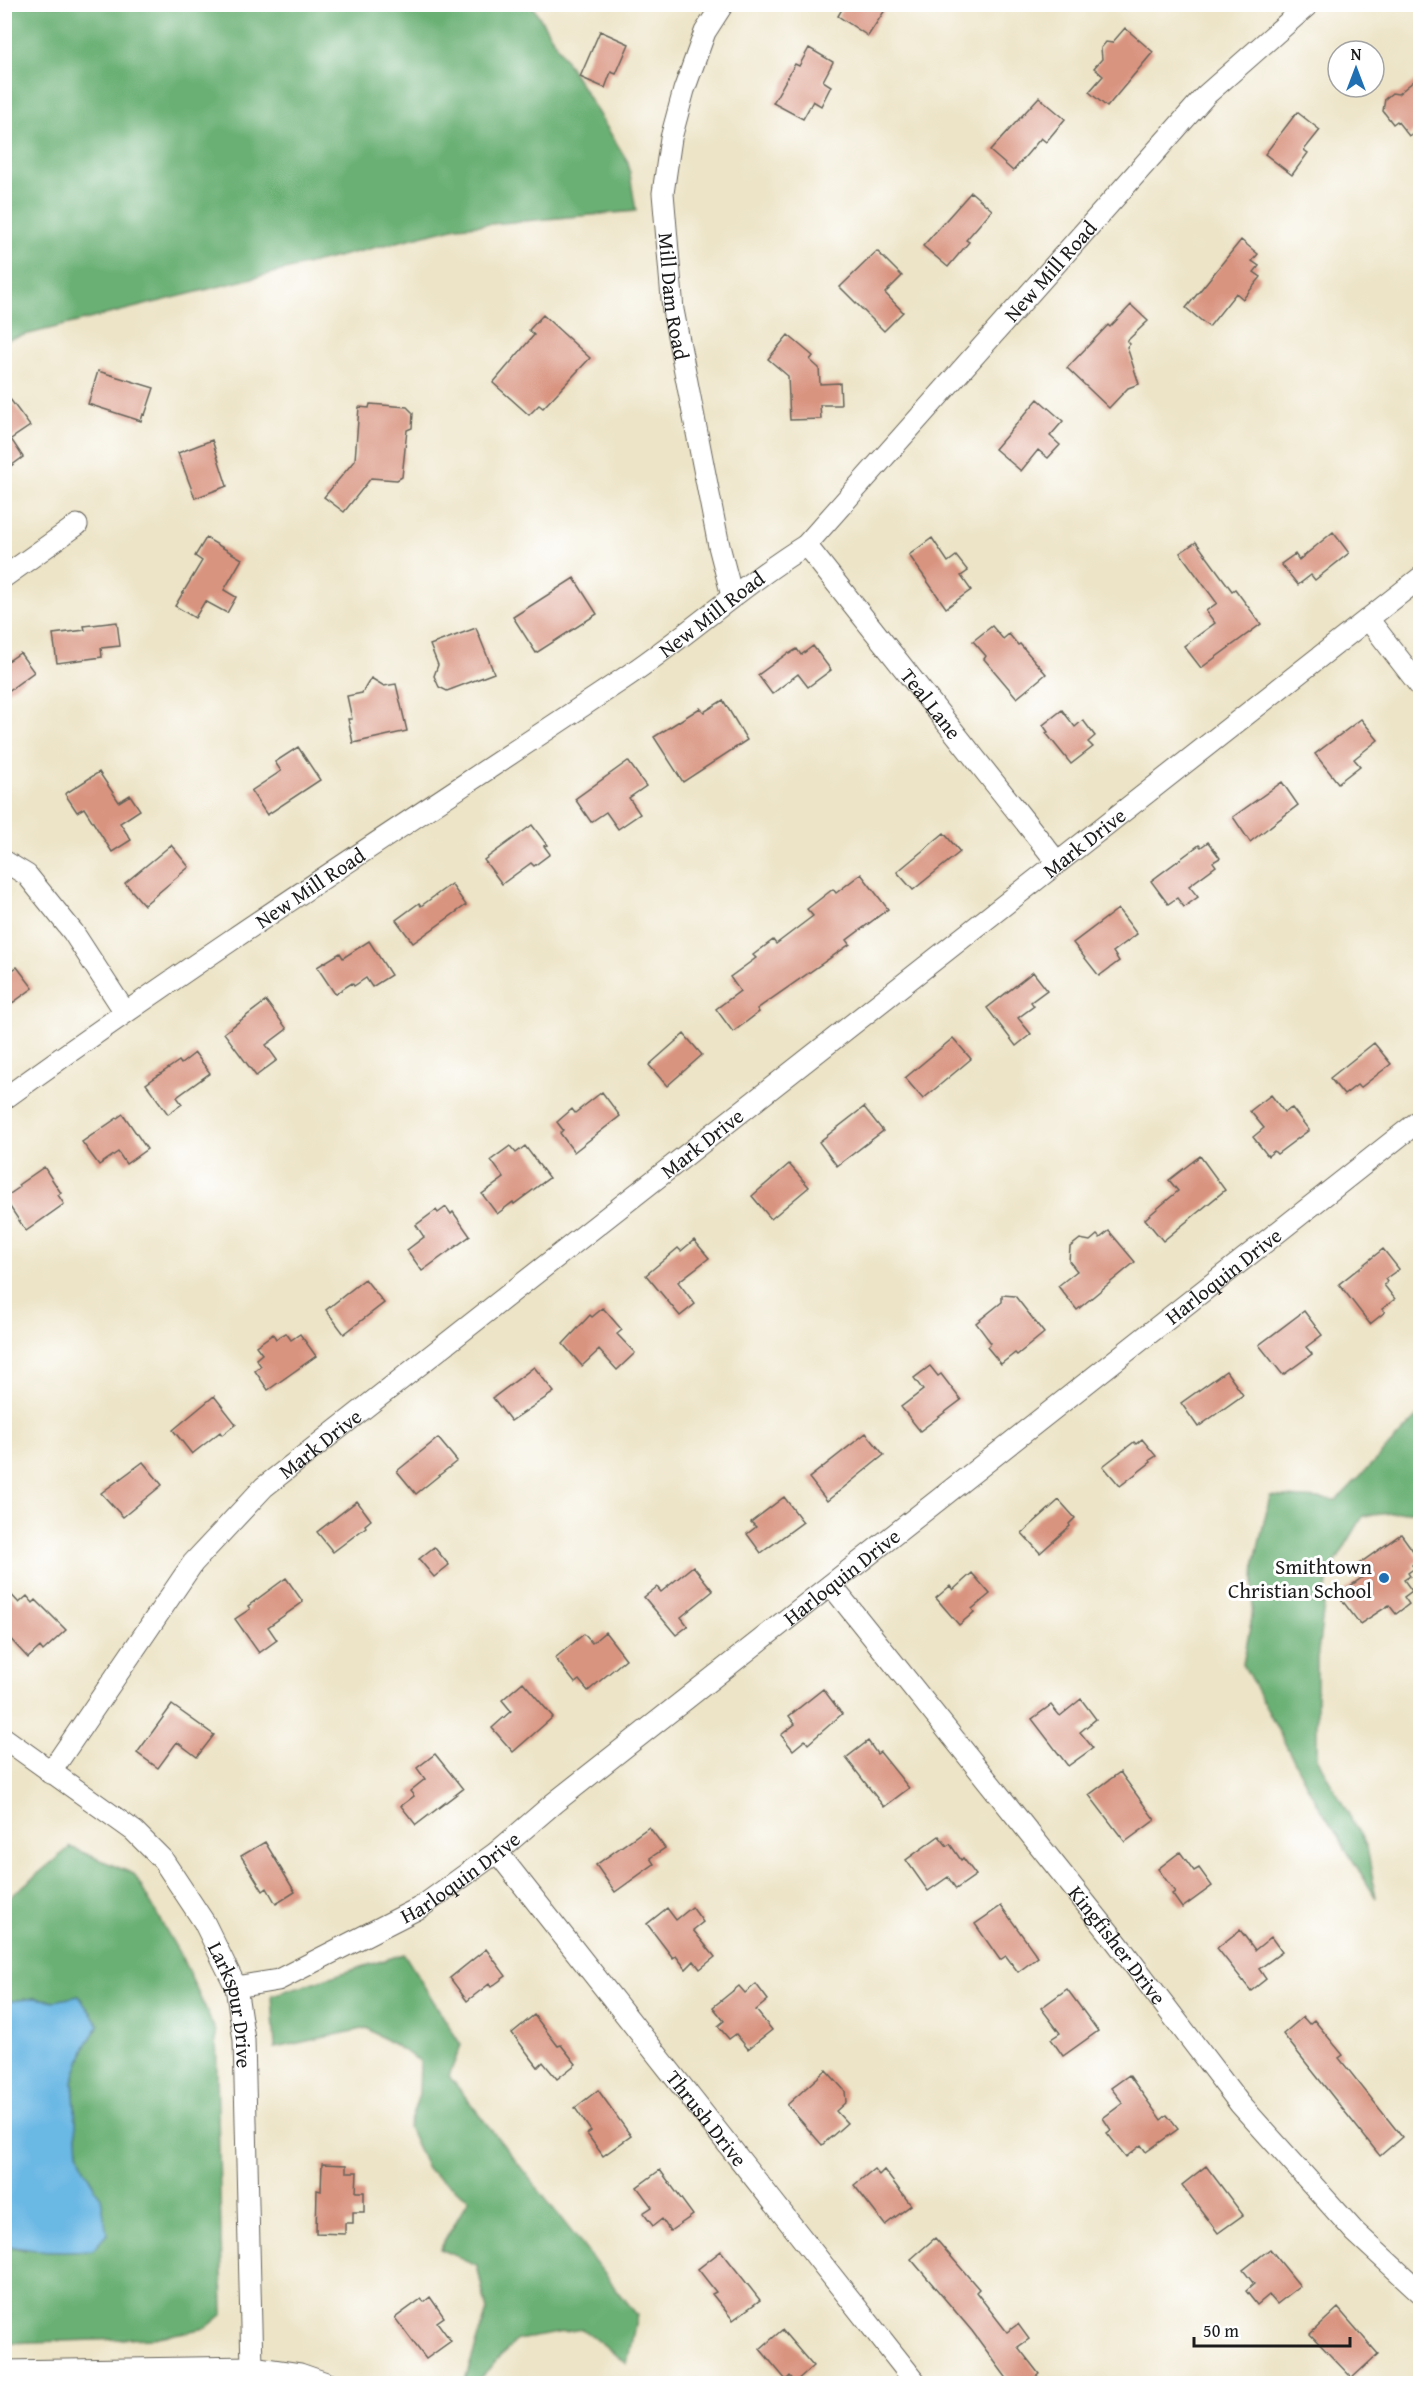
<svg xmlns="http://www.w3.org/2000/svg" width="1425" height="2388" font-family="'Gentium Book Plus',serif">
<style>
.forest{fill:#6ab075;stroke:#436648;stroke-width:1.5}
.water{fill:#6ab8e4;stroke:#436a80;stroke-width:1.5}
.building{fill:#d99480}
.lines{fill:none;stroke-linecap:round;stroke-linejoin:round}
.minor-casing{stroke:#656258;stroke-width:23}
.minor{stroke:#fff;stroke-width:21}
.poi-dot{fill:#1f6fb2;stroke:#fff;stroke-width:2}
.labels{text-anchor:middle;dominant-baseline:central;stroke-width:6;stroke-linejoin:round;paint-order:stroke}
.street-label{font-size:21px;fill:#1c1c1c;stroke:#fff}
.poi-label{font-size:21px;fill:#1c1c1c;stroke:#fff;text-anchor:end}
</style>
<rect width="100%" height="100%" fill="#fff"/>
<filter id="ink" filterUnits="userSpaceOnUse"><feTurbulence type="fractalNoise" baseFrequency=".0167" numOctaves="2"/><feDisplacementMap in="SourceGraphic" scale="12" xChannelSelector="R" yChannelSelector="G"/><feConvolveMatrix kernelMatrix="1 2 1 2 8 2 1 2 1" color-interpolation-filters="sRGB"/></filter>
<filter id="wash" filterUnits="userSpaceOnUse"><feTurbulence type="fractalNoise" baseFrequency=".008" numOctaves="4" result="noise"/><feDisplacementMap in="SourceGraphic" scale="24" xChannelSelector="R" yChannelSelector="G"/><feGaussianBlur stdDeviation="1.35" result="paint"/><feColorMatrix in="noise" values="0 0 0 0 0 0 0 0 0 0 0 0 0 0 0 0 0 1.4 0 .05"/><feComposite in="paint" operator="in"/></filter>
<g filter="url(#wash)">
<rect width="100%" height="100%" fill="#ede4c7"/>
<path class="forest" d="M 4,5 L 532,5 L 628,162 L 636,211 L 457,227 L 5,340 Z
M 1420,1414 L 1420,1510 L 1363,1516 L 1328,1575 L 1317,1659 L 1317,1758 L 1367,1847 L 1376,1898 L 1311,1793 L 1243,1664 L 1252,1617 L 1255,1561 L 1270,1496 L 1337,1500 Z
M 70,1847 L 134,1874 L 182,1958 L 216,2032 L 223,2314 L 206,2328 L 154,2338 L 5,2343 L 5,2245 L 25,2250 L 101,2198 L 84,2169 L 78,2152 L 73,2081 L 86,2045 L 99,2025 L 79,1996 L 55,2001 L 35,1998 L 5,2002 L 4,1902 Z
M 404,1954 L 461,2045 L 449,2076 L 637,2315 L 627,2364 L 582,2329 L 517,2340 L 475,2383 L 464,2383 L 487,2311 L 477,2265 L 440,2249 L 469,2199 L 427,2169 L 408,2127 L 419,2095 L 420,2061 L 367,2028 L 275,2048 L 272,1995 Z"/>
<path class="water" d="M 79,1996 L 99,2025 L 86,2045 L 73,2081 L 78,2152 L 84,2169 L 101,2198 L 107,2234 L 93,2250 C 63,2252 34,2252 5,2245 L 5,2002 L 35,1998 L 55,2001 Z"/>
<g id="blocks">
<path class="building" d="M 845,4 L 889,4 L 868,36 L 838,16 Z
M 1125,28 L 1153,52 L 1107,107 L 1089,92 L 1103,76 L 1094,68 L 1102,59 L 1101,48 L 1106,42 L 1112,43 Z
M 600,31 L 629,44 L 616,74 L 611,72 L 605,88 L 580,77 Z
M 809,48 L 833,62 L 823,81 L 831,86 L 821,106 L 813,101 L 803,119 L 773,103 L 795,64 L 799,66 Z
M 1420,76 L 1420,126 L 1409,136 L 1397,121 L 1393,124 L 1383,111 L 1385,99 L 1392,93 L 1398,94 Z
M 1039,97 L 1065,119 L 1046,142 L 1041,138 L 1013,171 L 990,151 Z
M 1297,112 L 1320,130 L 1304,150 L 1308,153 L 1292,175 L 1265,154 Z
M 971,192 L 992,210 L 966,240 L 969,242 L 948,267 L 923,246 Z
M 1241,240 L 1258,254 L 1252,261 L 1259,266 L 1254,272 L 1261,277 L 1243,299 L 1236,293 L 1209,327 L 1186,308 Z
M 877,251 L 902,276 L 885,293 L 903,312 L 884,331 L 840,287 Z
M 1131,305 L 1148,321 L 1127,341 L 1130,344 L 1127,347 L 1139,384 L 1128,388 L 1109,408 L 1067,368 L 1108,325 L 1110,327 Z
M 543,315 L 590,358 L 543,408 L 539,405 L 529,415 L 493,383 L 534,335 L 529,330 Z
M 788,335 L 813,356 L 810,360 L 819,368 L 820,384 L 840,383 L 841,405 L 820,405 L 821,419 L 790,420 L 788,376 L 768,359 Z
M 98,371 L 154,388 L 145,415 L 143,414 L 141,421 L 88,404 Z
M 4,391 L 30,426 L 11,439 L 23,457 L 4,471 Z
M 1038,399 L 1063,421 L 1050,436 L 1060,445 L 1048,458 L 1038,450 L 1021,471 L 995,449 Z
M 370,404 L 407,407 L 413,413 L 412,428 L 407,430 L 402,477 L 397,480 L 371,478 L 344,512 L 324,497 L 355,460 L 359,407 L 369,408 Z
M 212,440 L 227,486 L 195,498 L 178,453 Z
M 1333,532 L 1349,553 L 1315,580 L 1311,575 L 1298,585 L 1281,564 L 1295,554 L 1299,560 Z
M 206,538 L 242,559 L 224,590 L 236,597 L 227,613 L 205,601 L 195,618 L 175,606 L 202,561 L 195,556 Z
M 932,538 L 948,562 L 956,556 L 968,571 L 961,576 L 971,590 L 946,608 L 909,555 Z
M 1196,542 L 1232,591 L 1235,589 L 1261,624 L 1201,668 L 1184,646 L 1215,623 L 1206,611 L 1217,603 L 1180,553 Z
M 574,578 L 597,614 L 536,653 L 513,617 Z
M 117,622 L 120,646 L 101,648 L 102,657 L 57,663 L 53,634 L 85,630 L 84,626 Z
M 992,626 L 1003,639 L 1009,634 L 1018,645 L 1020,644 L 1046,674 L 1017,698 L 984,659 L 986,656 L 973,641 Z
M 476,628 L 494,673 L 447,691 L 439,687 L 434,676 L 438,665 L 430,645 Z
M 813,646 L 831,670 L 808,687 L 798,674 L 772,694 L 758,675 L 788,653 L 789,654 L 797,649 L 801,655 Z
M 20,653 L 34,672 L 4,694 L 4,664 Z
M 371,678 L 384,686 L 396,684 L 407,731 L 353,743 L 348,719 L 352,719 L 347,696 L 362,693 Z
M 723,700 L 747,740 L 683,782 L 654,737 L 700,708 L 704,712 Z
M 1062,710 L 1075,727 L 1083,720 L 1095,736 L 1088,742 L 1093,747 L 1071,764 L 1046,733 L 1048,732 L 1043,725 Z
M 1361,719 L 1378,740 L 1354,759 L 1360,766 L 1338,783 L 1315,754 Z
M 298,747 L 320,780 L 267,815 L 251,791 L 281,771 L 275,762 Z
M 628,761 L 646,786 L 629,798 L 640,814 L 618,829 L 606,812 L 591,822 L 575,799 Z
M 99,772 L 119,802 L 130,795 L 140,810 L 120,823 L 131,840 L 112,852 L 84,808 L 77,812 L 65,794 Z
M 1282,782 L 1298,805 L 1250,842 L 1233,817 Z
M 532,825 L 547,845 L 544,846 L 550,854 L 534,866 L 531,863 L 502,884 L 484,860 Z
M 944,833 L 960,852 L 913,890 L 897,872 Z
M 1208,842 L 1220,858 L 1213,862 L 1216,866 L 1189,886 L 1198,897 L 1184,907 L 1177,898 L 1168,904 L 1151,881 L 1199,845 L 1201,847 Z
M 171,845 L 189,867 L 144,905 L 125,883 Z
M 861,874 L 888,909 L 847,940 L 850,944 L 757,1009 L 759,1012 L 733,1032 L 716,1009 L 740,991 L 730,977 L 756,958 L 753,955 L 773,940 L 776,944 L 813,916 L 807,909 L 833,889 L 836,893 Z
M 451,884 L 466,905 L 413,943 L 396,920 L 419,903 L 421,906 Z
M 1118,909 L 1137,934 L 1113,952 L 1119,961 L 1099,976 L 1073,943 Z
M 369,941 L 391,975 L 372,987 L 366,978 L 354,986 L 352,983 L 335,994 L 317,967 L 340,953 L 343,958 Z
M 17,967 L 33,988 L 4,1009 L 4,976 Z
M 1033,972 L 1047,990 L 1031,1002 L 1034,1006 L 1018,1018 L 1031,1034 L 1016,1046 L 987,1008 Z
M 266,1001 L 287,1029 L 266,1045 L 277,1060 L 256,1076 L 224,1033 Z
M 684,1034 L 702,1055 L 667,1086 L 649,1065 Z
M 953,1038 L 971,1059 L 923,1099 L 905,1078 Z
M 1374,1043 L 1391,1064 L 1360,1088 L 1357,1085 L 1344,1095 L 1330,1078 Z
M 195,1053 L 210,1073 L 177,1097 L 182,1104 L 168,1114 L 146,1084 L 179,1061 L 181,1064 Z
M 602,1092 L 620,1116 L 574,1152 L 560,1133 L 563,1130 L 557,1122 L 572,1109 L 575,1113 Z
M 1271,1095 L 1284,1112 L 1292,1108 L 1309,1130 L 1277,1154 L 1274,1151 L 1268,1156 L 1253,1137 L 1264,1128 L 1250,1111 Z
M 864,1107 L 883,1131 L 837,1166 L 819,1142 Z
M 123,1114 L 147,1149 L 126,1164 L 118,1152 L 99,1165 L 82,1142 Z
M 510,1146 L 516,1153 L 525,1146 L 549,1178 L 514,1204 L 513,1202 L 497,1214 L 482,1194 L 504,1178 L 491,1160 Z
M 1200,1156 L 1225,1190 L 1163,1241 L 1145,1219 L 1178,1191 L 1169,1180 Z
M 789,1164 L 809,1187 L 771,1219 L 752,1196 Z
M 44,1167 L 61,1193 L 58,1195 L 64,1204 L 26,1231 L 4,1198 L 20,1187 L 18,1185 Z
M 446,1207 L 451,1214 L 453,1212 L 470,1236 L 422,1271 L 407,1250 L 424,1237 L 416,1225 L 436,1210 L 438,1213 Z
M 1109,1231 L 1135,1262 L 1077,1310 L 1058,1286 L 1077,1271 L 1069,1261 L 1070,1247 L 1080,1239 L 1090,1241 L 1097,1235 L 1100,1238 Z
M 694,1240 L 709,1258 L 678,1282 L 695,1304 L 680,1316 L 646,1275 L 678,1248 L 681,1251 Z
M 1383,1249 L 1399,1269 L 1385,1279 L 1387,1282 L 1384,1285 L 1395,1299 L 1382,1309 L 1385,1312 L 1370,1324 L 1339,1284 Z
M 365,1279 L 384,1303 L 344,1334 L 326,1310 Z
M 1002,1295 L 1015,1296 L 1044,1333 L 1017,1355 L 1015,1353 L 1001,1364 L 987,1347 L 991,1343 L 976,1323 L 1002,1302 Z
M 603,1308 L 622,1330 L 617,1334 L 635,1353 L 617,1370 L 599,1350 L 582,1366 L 563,1344 L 590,1315 L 592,1317 Z
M 1304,1311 L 1322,1335 L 1306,1347 L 1312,1354 L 1283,1375 L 1259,1345 Z
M 286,1333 L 291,1340 L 300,1334 L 316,1356 L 268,1390 L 255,1371 L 261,1366 L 256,1359 L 262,1354 L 256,1346 L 273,1334 L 276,1339 Z
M 930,1366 L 938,1376 L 941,1374 L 961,1400 L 920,1431 L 901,1407 L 923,1390 L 914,1378 Z
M 534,1367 L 554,1392 L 511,1421 L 493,1398 Z
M 1226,1371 L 1243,1395 L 1198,1427 L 1181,1403 Z
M 214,1396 L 236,1424 L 222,1435 L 220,1432 L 192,1454 L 173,1430 Z
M 866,1433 L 884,1455 L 827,1501 L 809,1478 Z
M 438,1438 L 457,1461 L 416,1494 L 397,1471 Z
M 1142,1439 L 1156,1456 L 1150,1460 L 1151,1462 L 1120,1486 L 1103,1466 L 1134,1442 L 1136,1444 Z
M 143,1462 L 162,1485 L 123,1517 L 101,1493 Z
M 784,1497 L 803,1522 L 761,1553 L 747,1534 L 756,1527 L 751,1522 Z
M 1059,1500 L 1075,1518 L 1069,1524 L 1070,1526 L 1040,1553 L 1022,1533 Z
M 357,1501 L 371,1520 L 365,1525 L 366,1527 L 333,1552 L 317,1532 Z
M 1401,1534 L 1419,1559 L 1412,1565 L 1415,1568 L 1408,1573 L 1410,1576 L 1404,1580 L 1412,1591 L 1404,1597 L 1409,1604 L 1396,1614 L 1389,1605 L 1360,1624 L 1338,1595 L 1364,1576 L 1356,1566 Z
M 434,1547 L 449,1565 L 434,1577 L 419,1559 Z
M 693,1566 L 713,1591 L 681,1617 L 688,1626 L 676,1635 L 644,1597 L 657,1587 L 661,1592 Z
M 972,1573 L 990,1594 L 972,1609 L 974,1612 L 959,1625 L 936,1598 L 950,1586 L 953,1590 Z
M 286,1578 L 303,1602 L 268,1627 L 277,1640 L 259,1653 L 235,1619 L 250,1609 L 248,1606 Z
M 4,1587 L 19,1603 L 27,1596 L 33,1603 L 36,1600 L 66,1630 L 43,1651 L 40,1647 L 28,1658 L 4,1632 Z
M 605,1632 L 626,1659 L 588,1691 L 579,1680 L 575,1683 L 555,1658 L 584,1634 L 592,1643 Z
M 523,1682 L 553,1717 L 513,1752 L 492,1728 L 511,1711 L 502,1700 Z
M 823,1689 L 842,1714 L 808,1744 L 805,1740 L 793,1750 L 781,1735 L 795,1724 L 789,1716 Z
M 1081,1699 L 1096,1719 L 1080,1732 L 1093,1748 L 1068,1766 L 1032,1719 L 1051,1705 L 1060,1716 Z
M 172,1705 L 214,1735 L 197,1757 L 177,1742 L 158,1768 L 137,1753 Z
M 868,1741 L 877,1754 L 880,1752 L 909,1788 L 884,1807 L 846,1758 Z
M 435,1754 L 463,1789 L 416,1825 L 401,1806 L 414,1796 L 410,1791 L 425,1779 L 417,1768 Z
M 1120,1772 L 1155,1820 L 1125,1842 L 1089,1795 Z
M 649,1827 L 665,1848 L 650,1858 L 654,1864 L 615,1892 L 596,1865 Z
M 939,1836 L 947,1846 L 950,1844 L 961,1860 L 963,1858 L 976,1875 L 956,1889 L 948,1877 L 928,1891 L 906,1860 Z
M 265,1842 L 295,1892 L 276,1904 L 267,1888 L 263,1891 L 241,1856 Z
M 1180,1852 L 1194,1871 L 1199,1868 L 1212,1886 L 1182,1908 L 1172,1894 L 1175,1892 L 1158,1869 Z
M 1001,1906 L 1038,1957 L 1018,1972 L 1006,1956 L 1000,1960 L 975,1924 Z
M 692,1907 L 703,1922 L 693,1930 L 715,1957 L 700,1969 L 694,1961 L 686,1969 L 676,1956 L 673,1958 L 647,1924 L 667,1908 L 676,1920 Z
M 1240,1930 L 1255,1950 L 1271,1937 L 1282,1952 L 1259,1969 L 1266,1979 L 1251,1991 L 1217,1948 Z
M 486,1949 L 506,1976 L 491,1987 L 489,1984 L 467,2001 L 450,1978 Z
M 756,1984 L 768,2000 L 756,2010 L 772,2030 L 748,2049 L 736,2034 L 729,2039 L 718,2026 L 724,2021 L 713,2007 L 739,1986 L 745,1993 Z
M 1067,1989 L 1098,2031 L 1063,2056 L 1051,2039 L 1060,2033 L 1041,2008 Z
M 534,2015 L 558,2046 L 561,2045 L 576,2064 L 557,2079 L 543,2062 L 538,2067 L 512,2033 Z
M 1303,2017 L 1309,2024 L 1314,2020 L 1343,2055 L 1339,2058 L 1402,2137 L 1380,2156 L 1283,2034 Z
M 826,2070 L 845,2091 L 846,2102 L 836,2111 L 847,2123 L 822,2145 L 787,2105 Z
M 1129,2075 L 1161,2120 L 1167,2115 L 1178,2129 L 1146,2152 L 1141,2145 L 1126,2157 L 1107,2133 L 1111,2130 L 1103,2118 L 1123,2103 L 1111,2088 Z
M 598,2090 L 631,2136 L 603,2156 L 587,2134 L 591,2131 L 575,2108 Z
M 322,2164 L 346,2165 L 346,2172 L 357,2172 L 356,2192 L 364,2192 L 364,2212 L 353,2212 L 353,2223 L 345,2223 L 345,2234 L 316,2233 L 317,2190 L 321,2191 Z
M 1206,2166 L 1243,2215 L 1218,2233 L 1182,2185 Z
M 874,2169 L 879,2175 L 884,2170 L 911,2205 L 885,2225 L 854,2185 Z
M 660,2170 L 693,2215 L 670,2231 L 662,2219 L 653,2226 L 643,2213 L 652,2207 L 637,2187 Z
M 935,2238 L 979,2289 L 976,2292 L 1007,2332 L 1018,2324 L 1029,2339 L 1018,2347 L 1039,2374 L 1027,2384 L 1011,2384 L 972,2331 L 911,2259 Z
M 1270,2249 L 1300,2286 L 1277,2304 L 1269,2295 L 1257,2305 L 1246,2291 L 1254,2284 L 1243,2270 Z
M 721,2251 L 760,2300 L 733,2320 L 712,2294 L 716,2292 L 698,2269 Z
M 430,2297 L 444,2317 L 437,2322 L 451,2341 L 426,2359 L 395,2318 L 421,2299 L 424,2302 Z
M 1338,2308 L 1378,2354 L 1352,2378 L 1310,2334 Z
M 782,2330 L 813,2366 L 795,2382 L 790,2376 L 786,2380 L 760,2349 Z"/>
</g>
</g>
<g filter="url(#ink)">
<use href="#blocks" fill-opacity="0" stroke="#656258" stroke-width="1.5"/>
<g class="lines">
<g class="minor-casing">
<g id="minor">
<path id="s1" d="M 723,4 L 705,32 L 684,90 L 671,138 L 663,193 L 673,310 L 719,546 L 732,596"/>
<path id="s2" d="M 806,545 L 1057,862"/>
<path d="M 4,577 L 77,525"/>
<path d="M 1368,619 L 1420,686"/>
<path d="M 4,861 L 27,875 L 73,932 L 125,1012"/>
<path id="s3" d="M 4,1099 C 205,953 414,819 620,681 C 684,639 740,586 806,545 L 1206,95 L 1309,4"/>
<path id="s4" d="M 831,1585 L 1111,1935 L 1240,2104 L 1355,2232 L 1420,2292"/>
<path id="s5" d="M 4,1738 L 134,1831 L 163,1860 L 204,1922 L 236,1987 L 244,2040 L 252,2367"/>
<path id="s6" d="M 50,1773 L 193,1563 L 264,1487 L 1420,578"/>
<path id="s7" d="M 497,1852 L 917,2384"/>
<path id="s8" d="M 236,1987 L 278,1980 L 421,1907 L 497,1852 L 554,1803 L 1420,1120"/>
<path d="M 4,2371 L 252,2367 L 300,2374 L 329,2384"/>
</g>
</g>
<use href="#minor" class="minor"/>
</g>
</g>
<circle class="poi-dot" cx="1384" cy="1578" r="6"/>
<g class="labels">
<g class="street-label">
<text stroke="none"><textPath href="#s3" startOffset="1342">New Mill Road</textPath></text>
<text stroke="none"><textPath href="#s1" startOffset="304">Mill Dam Road</textPath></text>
<text stroke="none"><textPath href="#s3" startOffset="858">New Mill Road</textPath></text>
<text stroke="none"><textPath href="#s2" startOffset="202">Teal Lane</textPath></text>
<text stroke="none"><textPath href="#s6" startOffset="1401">Mark Drive</textPath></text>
<text stroke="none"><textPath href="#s3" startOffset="372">New Mill Road</textPath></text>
<text stroke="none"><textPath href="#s6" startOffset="915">Mark Drive</textPath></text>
<text stroke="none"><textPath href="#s8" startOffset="1224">Harloquin Drive</textPath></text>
<text stroke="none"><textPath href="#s6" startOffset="429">Mark Drive</textPath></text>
<text stroke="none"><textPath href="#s8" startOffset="738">Harloquin Drive</textPath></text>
<text stroke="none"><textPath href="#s8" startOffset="252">Harloquin Drive</textPath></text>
<text stroke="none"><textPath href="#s4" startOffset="460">Kingfisher Drive</textPath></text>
<text stroke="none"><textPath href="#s5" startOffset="364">Larkspur Drive</textPath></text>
<text stroke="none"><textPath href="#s7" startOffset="339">Thrush Drive</textPath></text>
</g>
<g class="poi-label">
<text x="1372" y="1566">Smithtown<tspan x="1372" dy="24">Christian School</tspan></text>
</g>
</g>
<rect width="1425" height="2388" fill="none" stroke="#fff" stroke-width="24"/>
<g transform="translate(1356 69)"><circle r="28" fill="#ffffff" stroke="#a4a4a4" stroke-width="1.5"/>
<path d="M0-4.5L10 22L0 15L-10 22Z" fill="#1f6fb2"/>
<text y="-9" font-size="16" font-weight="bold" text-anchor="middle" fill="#1c1c1c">N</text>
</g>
<path d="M1194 2337v9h156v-9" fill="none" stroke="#1c1c1c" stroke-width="3"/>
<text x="1203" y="2337" font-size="18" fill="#1c1c1c" stroke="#ffffff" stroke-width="4.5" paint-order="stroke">50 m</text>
</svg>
